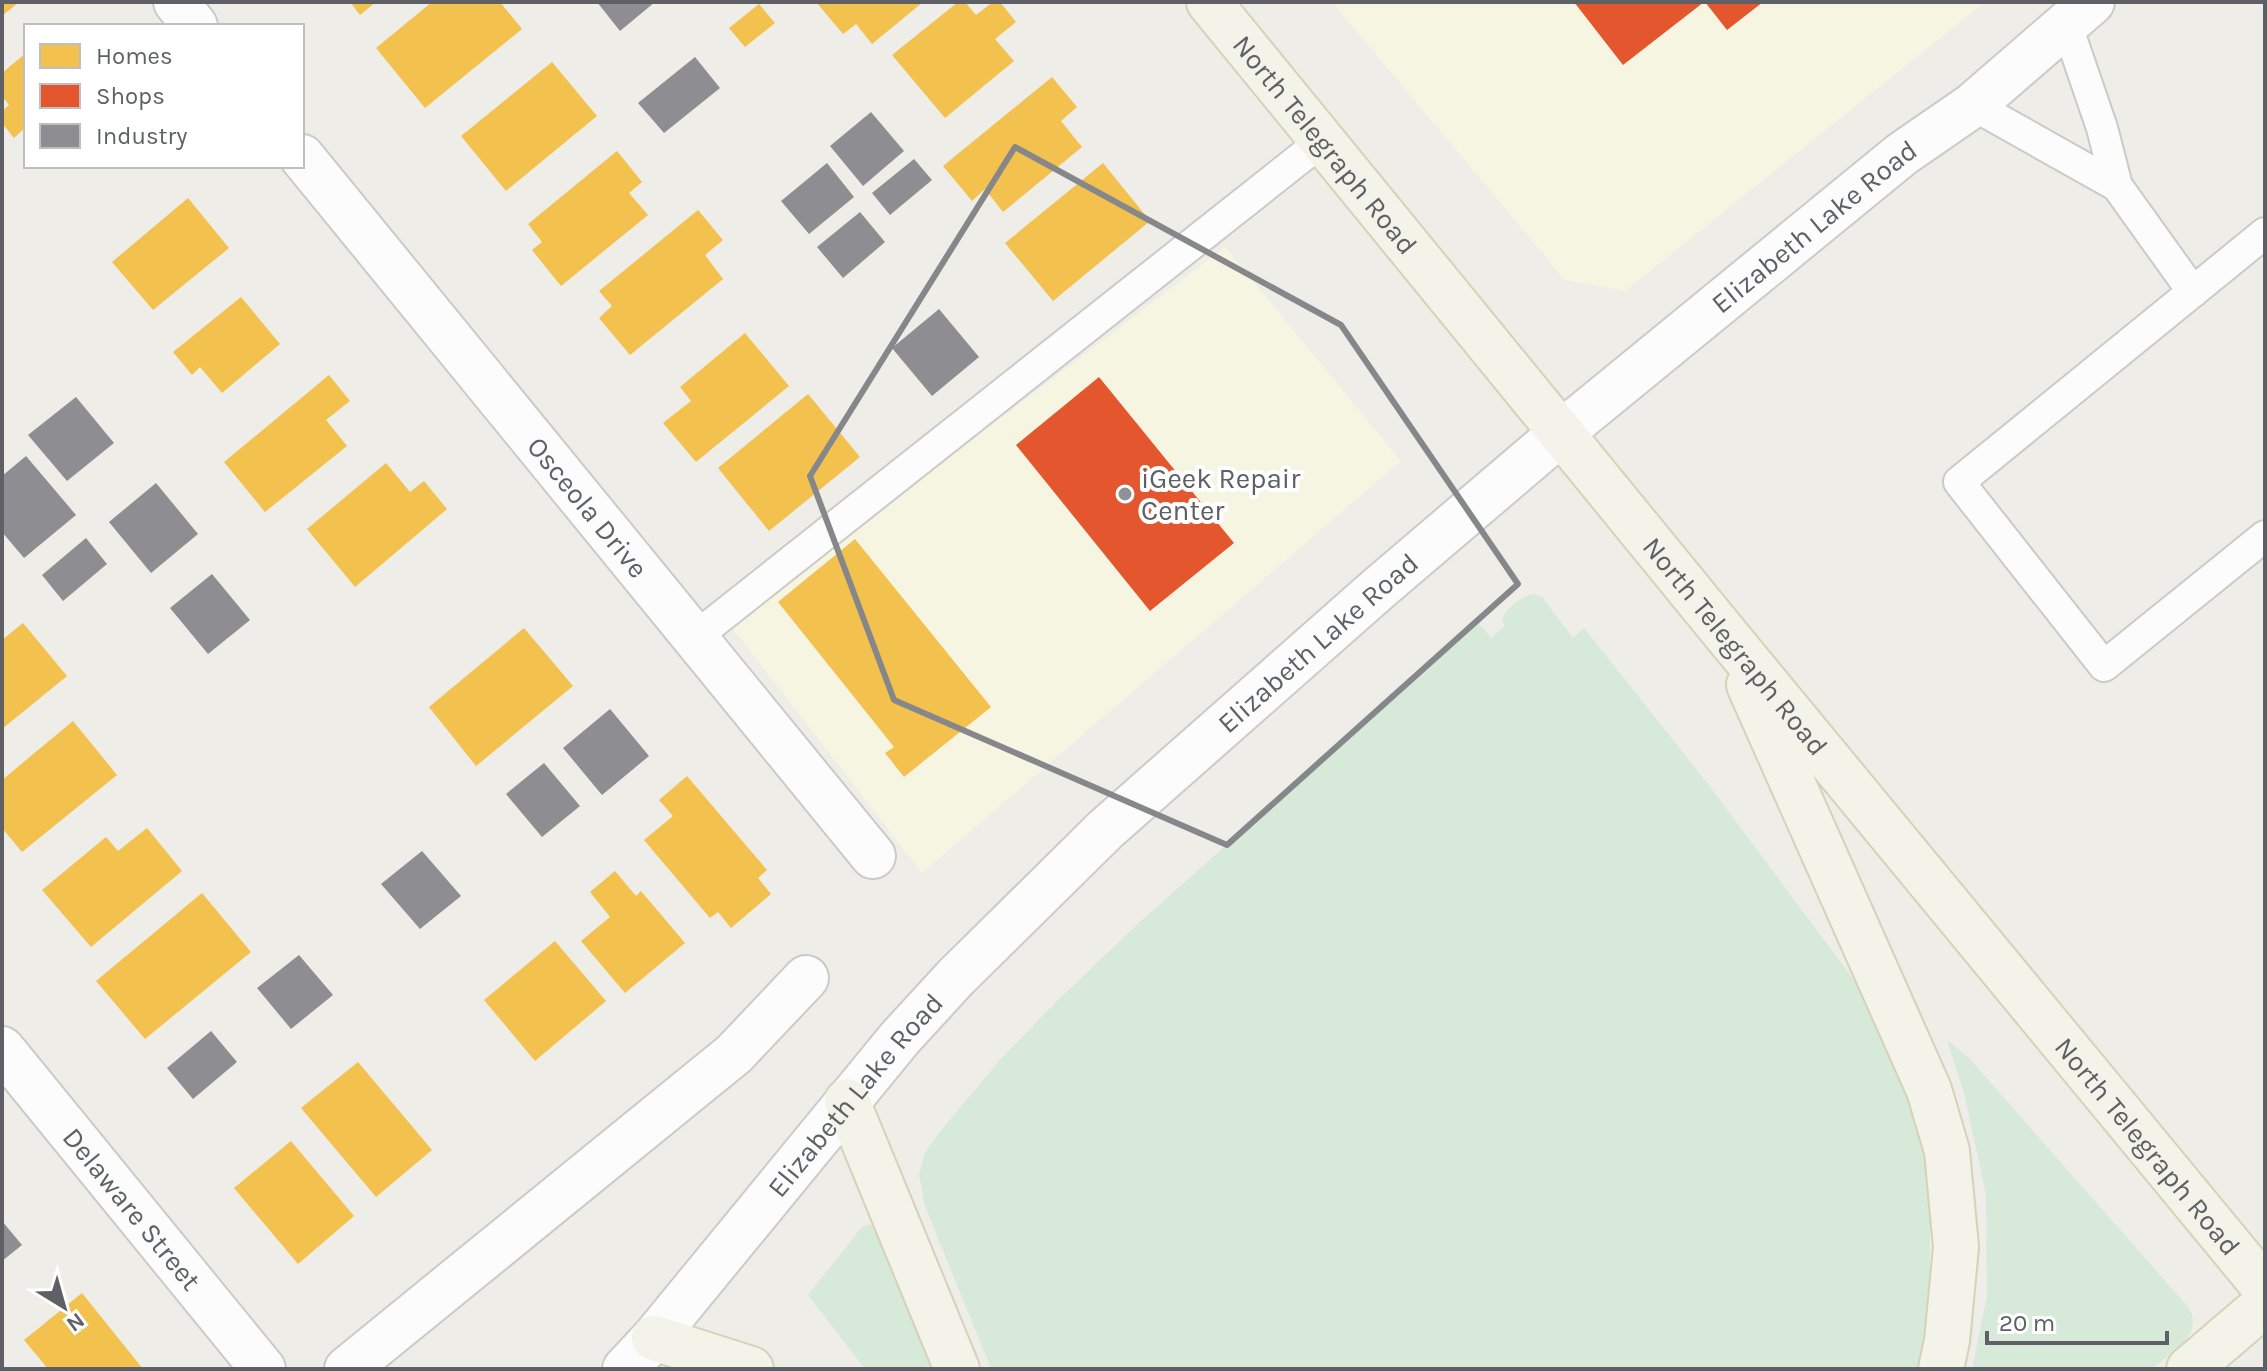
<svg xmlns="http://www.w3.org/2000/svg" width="2267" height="1371" font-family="Karla,sans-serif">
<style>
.commercial{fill:#f6f5e2}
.green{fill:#d7e9d8}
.homes{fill:#f2c14e}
.shops{fill:#e4572e}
.industry{fill:#8d8d92}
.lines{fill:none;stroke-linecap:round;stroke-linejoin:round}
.lane-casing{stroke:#cacac9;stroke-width:34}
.street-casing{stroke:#cacac9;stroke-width:48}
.secondary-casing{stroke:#cbcbca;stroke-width:48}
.primary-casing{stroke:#d5d2b7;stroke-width:48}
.lane{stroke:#fcfcfc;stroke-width:30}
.street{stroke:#fcfcfc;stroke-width:44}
.secondary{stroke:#fcfcfc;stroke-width:44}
.primary{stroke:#f3f3e9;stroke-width:44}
.marked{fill:none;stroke:#86878b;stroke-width:6;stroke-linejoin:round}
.poi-dot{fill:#909194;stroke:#fff;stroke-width:3}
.labels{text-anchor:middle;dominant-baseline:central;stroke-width:8;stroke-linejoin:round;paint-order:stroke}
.street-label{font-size:28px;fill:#5e6066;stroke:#fff}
.poi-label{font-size:28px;fill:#5e6066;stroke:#fff;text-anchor:start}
</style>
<rect width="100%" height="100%" fill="#eeede8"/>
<path class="commercial" d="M 1332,2 L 1985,2 L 1625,291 L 1565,280 Z
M 1225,247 L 1401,461 L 922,873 L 730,625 Z"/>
<path class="green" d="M 1533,594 L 1542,597 L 1573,638 L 1584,628 L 1708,784 L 1854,980 L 1892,1043 L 1921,1120 L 1930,1185 L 1930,1295 L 1918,1369 L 991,1369 L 925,1206 L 919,1175 L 925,1153 L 938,1134 L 1000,1060 L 1056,1002 L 1142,920 L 1478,622 L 1491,638 L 1505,626 L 1502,620 C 1506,607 1521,598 1533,594 Z
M 1947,1040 L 1968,1057 L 2189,1308 C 2204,1336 2171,1352 2152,1369 L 1972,1369 L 1987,1296 L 1986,1195 L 1964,1093 Z
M 870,1224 L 875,1230 L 934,1369 L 865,1369 L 808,1295 L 862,1227 Z"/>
<path class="homes" d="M 2,2 L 19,2 L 2,16 Z
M 350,2 L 376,2 L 360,15 Z
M 432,2 L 500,2 L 522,29 L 425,108 L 376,48 Z
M 816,2 L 923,2 L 872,44 L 856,24 L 843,34 Z
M 958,2 L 965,2 L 976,15 L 993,2 L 1000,2 L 1016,22 L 995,39 L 1014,61 L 945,118 L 892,55 Z
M 759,4 L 775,23 L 745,47 L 729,28 Z
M 26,53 L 26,127 L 14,138 L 2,123 L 2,111 L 9,105 L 2,96 L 2,73 Z
M 552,62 L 597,116 L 506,191 L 461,136 Z
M 1052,77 L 1077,107 L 1061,121 L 1082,147 L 1003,212 L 985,189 L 972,201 L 943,166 Z
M 617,151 L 642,182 L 629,193 L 648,215 L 561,286 L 532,250 L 542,242 L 528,224 Z
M 1103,163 L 1150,221 L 1053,301 L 1005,243 Z
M 188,198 L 229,248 L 153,310 L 112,262 Z
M 698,210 L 723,240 L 705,255 L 723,279 L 630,355 L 599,318 L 612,306 L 599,291 Z
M 241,297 L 280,344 L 222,393 L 200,367 L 192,375 L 173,352 Z
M 745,333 L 789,386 L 696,462 L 663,423 L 691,401 L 680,387 Z
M 329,375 L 350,401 L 326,420 L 347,446 L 265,512 L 224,462 Z
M 808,394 L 860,457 L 769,531 L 718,468 Z
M 386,463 L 410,492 L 424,481 L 447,509 L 355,587 L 307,529 Z
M 855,539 L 991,707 L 904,777 L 885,753 L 894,747 L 778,602 Z
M 23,623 L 67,676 L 2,729 L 2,640 Z
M 524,628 L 573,686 L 476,766 L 429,707 Z
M 73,721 L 117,775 L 22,852 L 2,828 L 2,780 Z
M 687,776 L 767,870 L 758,878 L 771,894 L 731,928 L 718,912 L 710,918 L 644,840 L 673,816 L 659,800 Z
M 147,828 L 182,871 L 91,947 L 42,890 L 106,837 L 118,851 Z
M 615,871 L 636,896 L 641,891 L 685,943 L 625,993 L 581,941 L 610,917 L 590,892 Z
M 202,893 L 251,952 L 145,1039 L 96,981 Z
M 555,941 L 606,1001 L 535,1061 L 484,1000 Z
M 358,1062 L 432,1150 L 376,1197 L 301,1108 Z
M 291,1141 L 354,1216 L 298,1264 L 234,1188 Z
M 82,1293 L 143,1369 L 48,1369 L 24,1340 Z"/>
<path class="shops" d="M 1574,2 L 1704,2 L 1623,65 Z
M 1705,2 L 1763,2 L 1727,30 Z
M 1099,377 L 1234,543 L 1150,611 L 1016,445 Z"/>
<path class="industry" d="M 597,2 L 655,2 L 620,31 Z
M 695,57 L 720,88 L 664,133 L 638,103 Z
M 871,112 L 904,151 L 863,186 L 830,146 Z
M 914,159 L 932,180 L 890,215 L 872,193 Z
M 827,163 L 854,197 L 809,234 L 781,201 Z
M 860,212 L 885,242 L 843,278 L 817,247 Z
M 939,309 L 979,357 L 932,396 L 892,348 Z
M 76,397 L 114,443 L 67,481 L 28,435 Z
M 26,456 L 76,515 L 24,558 L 2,532 L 2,476 Z
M 156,483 L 198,534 L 151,573 L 109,522 Z
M 86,538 L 107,564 L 63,601 L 42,575 Z
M 212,574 L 250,620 L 208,654 L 170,608 Z
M 610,709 L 649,756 L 602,795 L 563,748 Z
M 544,763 L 580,806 L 542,837 L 506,794 Z
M 422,851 L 461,896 L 420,929 L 381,884 Z
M 299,955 L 333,995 L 291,1029 L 257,988 Z
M 211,1031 L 237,1062 L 193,1099 L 167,1068 Z
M 2,1221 L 22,1245 L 2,1261 Z"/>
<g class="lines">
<g class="lane-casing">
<path id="lane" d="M 2066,23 L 2102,128 L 2117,186 L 2193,292
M 1973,105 L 2117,186
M 2265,233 L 1959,482 L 2104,666 L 2265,536
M 694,638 L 1322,141"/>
</g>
<g class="street-casing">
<g id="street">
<path d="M 176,2 L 195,26"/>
<path id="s1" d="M 302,157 L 873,856"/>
<path id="s2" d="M 2,1049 L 263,1369"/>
<path d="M 347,1369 L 734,1054 L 806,978"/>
</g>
</g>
<g class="secondary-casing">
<g id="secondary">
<path id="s3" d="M 625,1369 L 654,1338 L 900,1038 L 955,978 L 1106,829 L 1378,589 L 1561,433 L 1902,154 L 1973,105 L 2092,2"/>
</g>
</g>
<g class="primary-casing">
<g id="primary">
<path id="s4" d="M 1209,2 L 1727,636 L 2265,1288"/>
<path d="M 1749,685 L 1929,1090 L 1947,1151 L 1956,1247 L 1947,1341 L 1941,1369"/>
<path d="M 847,1101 L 957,1369"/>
<path d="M 654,1338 L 751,1369"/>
<path d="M 2189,1369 L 2265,1304"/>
</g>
</g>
<use href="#lane" class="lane"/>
<use href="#street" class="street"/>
<use href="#secondary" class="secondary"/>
<use href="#primary" class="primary"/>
</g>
<path class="marked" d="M 1015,147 L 1341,325 L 1518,584 L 1227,845 L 894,700 L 810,476 Z"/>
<circle class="poi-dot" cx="1125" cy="494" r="8"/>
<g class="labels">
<g class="street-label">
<text stroke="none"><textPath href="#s4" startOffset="184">North Telegraph Road</textPath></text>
<text stroke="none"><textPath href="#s3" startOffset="1654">Elizabeth Lake Road</textPath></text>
<text stroke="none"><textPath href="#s1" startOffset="452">Osceola Drive</textPath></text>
<text stroke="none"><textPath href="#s3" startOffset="1006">Elizabeth Lake Road</textPath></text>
<text stroke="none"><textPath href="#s4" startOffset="832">North Telegraph Road</textPath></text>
<text stroke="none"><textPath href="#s3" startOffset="358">Elizabeth Lake Road</textPath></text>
<text stroke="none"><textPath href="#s4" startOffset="1480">North Telegraph Road</textPath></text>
<text stroke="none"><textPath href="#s2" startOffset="206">Delaware Street</textPath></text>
</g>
<g class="poi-label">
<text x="1141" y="478">iGeek Repair<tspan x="1141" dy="32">Center</tspan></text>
</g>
</g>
<rect width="2267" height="1371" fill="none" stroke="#5e6066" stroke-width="8"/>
<rect x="24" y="24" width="280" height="144" fill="#ffffff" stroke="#bfbfc2" stroke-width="2"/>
<rect x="40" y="44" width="40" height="24" fill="#f2c14e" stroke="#bfbfc2" stroke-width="2"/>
<text x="96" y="64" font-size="24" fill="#5e6066">Homes</text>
<rect x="40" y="84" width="40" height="24" fill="#e4572e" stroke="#bfbfc2" stroke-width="2"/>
<text x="96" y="104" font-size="24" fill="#5e6066">Shops</text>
<rect x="40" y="124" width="40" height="24" fill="#8d8d92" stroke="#bfbfc2" stroke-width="2"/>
<text x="96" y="144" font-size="24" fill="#5e6066">Industry</text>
<g transform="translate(64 1307) rotate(143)" stroke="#ffffff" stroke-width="6" paint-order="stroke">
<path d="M0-6L14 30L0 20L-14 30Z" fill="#5e6066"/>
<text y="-12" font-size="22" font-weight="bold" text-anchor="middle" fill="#5e6066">N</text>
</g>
<path d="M1987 1331v12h180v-12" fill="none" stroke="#5e6066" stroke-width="4"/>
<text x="1999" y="1331" font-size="24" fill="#5e6066" stroke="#ffffff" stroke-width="6" paint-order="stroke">20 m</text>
</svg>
